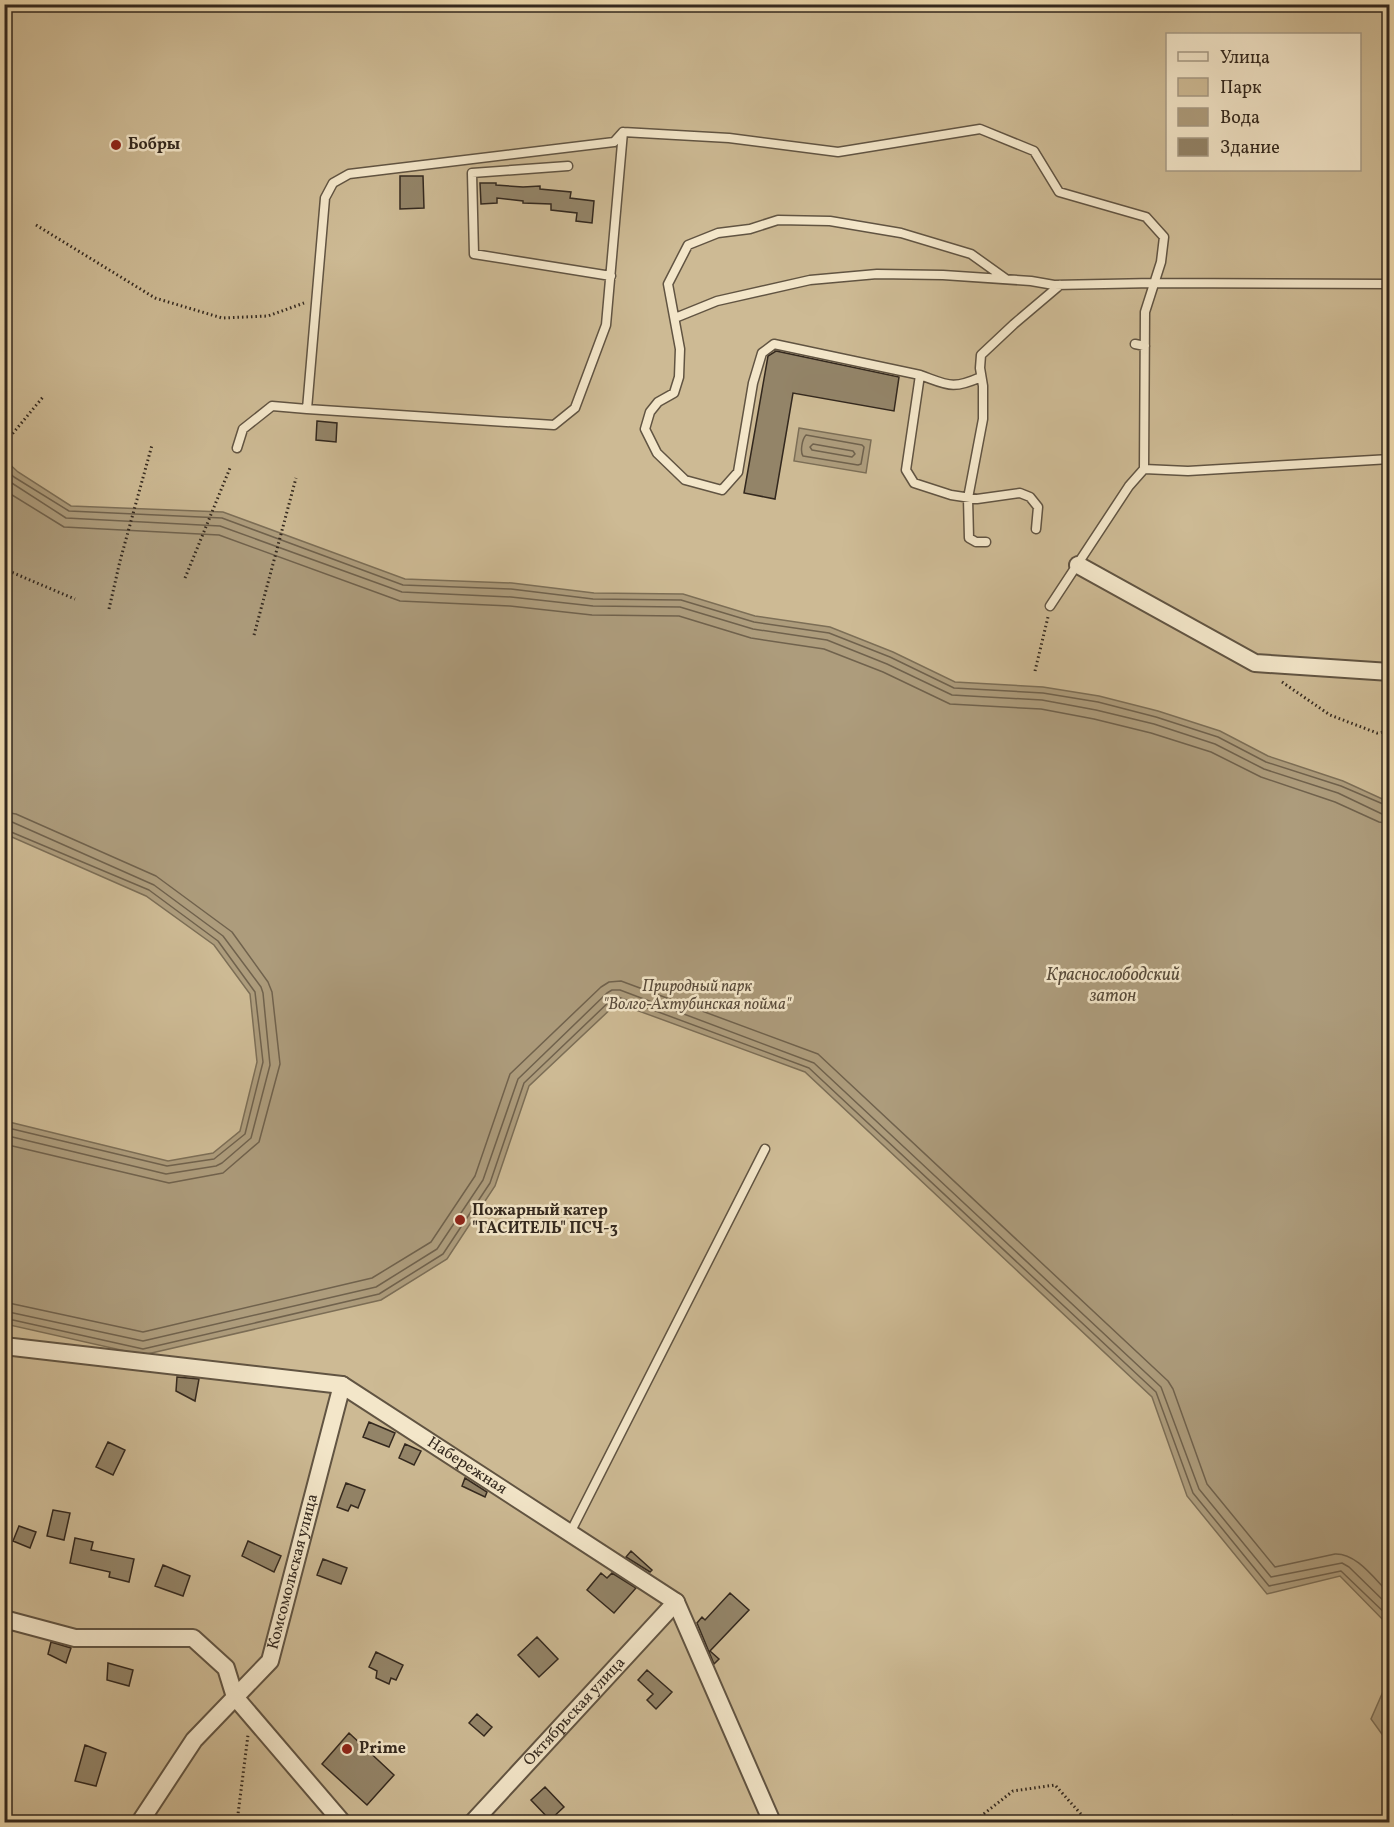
<svg xmlns="http://www.w3.org/2000/svg" width="1394" height="1827" font-family="Vollkorn,serif">
<style>
.green{fill:#cdba94;stroke:#807159;stroke-width:1.5;fill-rule:evenodd}
.water{fill:#ad9c7c;stroke:#7c6e56;stroke-width:1.5}
.lines{fill:none;stroke-linecap:round;stroke-linejoin:round}
.shore{stroke:#70624d;stroke-width:1.5}
.building{fill:#938468;stroke:#33281e;stroke-width:1.5}
.service-casing{stroke:#615442;stroke-width:11}
.minor-casing{stroke:#615442;stroke-width:20}
.path{stroke:#33281e;stroke-width:3;stroke-dasharray:1.5 3;stroke-linecap:butt}
.service{stroke:#f3e6c9;stroke-width:8}
.minor{stroke:#f3e6c9;stroke-width:16}
.poi-dot{fill:#8f2418;stroke:#f3e6c9;stroke-width:2}
.labels{text-anchor:middle;dominant-baseline:central;stroke-width:5;stroke-linejoin:round;paint-order:stroke}
.poi-label{font-size:16px;font-weight:bold;fill:#33281e;stroke:#f3e6c9;text-anchor:start}
.park-label{font-size:16px;font-style:italic;fill:#5a4c3c;stroke:#f3e6c9}
.street-label{font-size:16px;fill:#33281e;stroke:#f3e6c9}
.water-label{font-size:18px;font-style:italic;fill:#584b3a;stroke:#f3e6c9}
</style>
<rect width="100%" height="100%" fill="#ecd8ac"/>
<filter id="stains"><feTurbulence type="fractalNoise" baseFrequency=".00333" numOctaves="4"/><feColorMatrix values="0 0 0 0 .2 0 0 0 0 .09 0 0 0 0 .02 0 0 0 .5 -.17"/></filter>
<radialGradient id="worn" r=".72"><stop offset=".6" stop-color="#630" stop-opacity="0"/><stop offset="1" stop-color="#630" stop-opacity=".3"/></radialGradient>
<path class="green" d="M 5,5 L 1389,5 L 1389,1822 L 5,1822 ZM 1168,34 L 1360,34 L 1360,170 L 1168,170 Z"/>
<path class="water" d="M 799,428 L 871,440 L 866,473 L 794,461 Z
M 4,459 L 18,472 L 71,506 L 223,512 L 405,579 L 512,583 L 594,593 L 683,594 L 755,616 L 830,627 L 893,652 L 955,682 L 1043,687 L 1099,696 L 1158,711 L 1220,731 L 1268,756 L 1343,781 L 1389,802 L 1389,1626 L 1340,1576 L 1267,1594 L 1187,1496 L 1152,1397 L 805,1072 L 617,1003 L 529,1086 L 495,1186 L 447,1259 L 381,1300 L 143,1355 L 5,1324 L 5,1121 L 168,1161 L 213,1153 L 240,1131 L 257,1062 L 250,994 L 214,945 L 146,896 L 5,834 Z
M 1389,1678 L 1389,1742 L 1384,1737 L 1371,1719 Z"/>
<g class="lines">
<path class="shore" d="M 806,435 L 862,445 L 864,447 L 861,464 L 858,465 L 803,456 C 800,452 802,439 806,435 Z
M 813,444 L 853,451 L 855,454 L 852,457 L 812,450 L 810,447 Z
M 4,468 L 14,477 L 69,511 L 222,518 L 403,585 L 511,589 L 593,599 L 681,600 L 754,622 L 829,633 L 890,657 L 954,688 L 1043,693 L 1098,702 L 1156,717 L 1218,737 L 1266,762 L 1341,786 L 1390,807
M 4,478 L 66,518 L 220,526 L 402,592 L 511,597 L 593,606 L 680,607 L 753,629 L 827,640 L 887,664 L 952,695 L 1042,700 L 1096,710 L 1154,724 L 1215,744 L 1264,769 L 1338,793 L 1382,814 L 1390,815
M 4,490 L 64,527 L 219,535 L 400,601 L 510,606 L 592,615 L 679,616 L 751,638 L 824,649 L 883,672 L 950,704 L 1041,709 L 1094,719 L 1151,733 L 1211,752 L 1261,777 L 1335,802 L 1379,822 L 1390,824
M 4,812 L 16,814 L 156,876 L 232,932 L 268,982 L 272,992 L 280,1064 L 259,1142 L 223,1173 L 169,1183 L 4,1144
M 4,821 L 12,822 L 154,885 L 223,936 L 261,987 L 263,993 L 270,1065 L 251,1138 L 222,1163 L 216,1166 L 166,1174 L 4,1135
M 4,829 L 149,890 L 218,941 L 255,992 L 263,1062 L 245,1134 L 214,1159 L 167,1166 L 4,1127
M 4,1302 L 143,1332 L 372,1278 L 431,1242 L 475,1176 L 510,1074 L 601,987 L 609,982 L 621,981 L 818,1054 L 1168,1381 L 1173,1389 L 1207,1484 L 1275,1567 L 1335,1554 C 1357,1553 1375,1580 1390,1594
M 4,1311 L 143,1341 L 376,1287 L 437,1249 L 483,1180 L 518,1079 L 607,993 L 612,990 L 620,990 L 814,1063 L 1161,1387 L 1199,1489 L 1271,1577 L 1342,1563 L 1349,1567 L 1390,1607
M 4,1318 L 143,1349 L 379,1294 L 443,1254 L 490,1183 L 524,1083 L 612,999 L 618,997 L 809,1068 L 1156,1392 L 1193,1493 L 1269,1586 L 1341,1571 L 1390,1618"/>
</g>
<path class="building" d="M 400,176 L 423,176 L 424,208 L 400,209 Z
M 480,183 L 496,183 L 496,185 L 523,187 L 540,186 L 540,189 L 571,192 L 570,198 L 594,201 L 592,223 L 576,221 L 577,213 L 551,210 L 551,204 L 523,203 L 523,201 L 497,198 L 497,203 L 481,204 Z
M 776,351 L 899,377 L 894,411 L 793,393 L 775,499 L 744,493 L 768,356 Z
M 317,421 L 337,423 L 336,442 L 316,440 Z
M 177,1377 L 199,1379 L 195,1401 L 176,1391 Z
M 369,1422 L 395,1433 L 389,1447 L 363,1437 Z
M 108,1442 L 125,1450 L 113,1475 L 96,1467 Z
M 405,1444 L 421,1451 L 414,1465 L 399,1458 Z
M 465,1478 L 487,1492 L 485,1497 L 462,1486 Z
M 346,1483 L 365,1490 L 358,1508 L 351,1505 L 348,1511 L 337,1507 Z
M 53,1510 L 70,1513 L 64,1540 L 47,1536 Z
M 19,1526 L 36,1532 L 30,1548 L 13,1541 Z
M 75,1538 L 93,1542 L 91,1550 L 134,1559 L 129,1582 L 109,1577 L 110,1572 L 70,1563 Z
M 248,1541 L 281,1556 L 274,1572 L 242,1556 Z
M 631,1551 L 652,1570 L 650,1572 L 626,1557 Z
M 323,1559 L 347,1568 L 341,1584 L 317,1575 Z
M 163,1565 L 190,1576 L 183,1596 L 155,1586 Z
M 601,1573 L 607,1578 L 612,1573 L 636,1588 L 614,1613 L 587,1590 Z
M 730,1593 L 749,1610 L 710,1651 L 719,1659 L 714,1664 L 697,1623 L 702,1617 L 705,1620 Z
M 537,1637 L 558,1659 L 539,1677 L 518,1655 Z
M 51,1642 L 71,1648 L 66,1663 L 48,1654 Z
M 376,1652 L 403,1665 L 396,1680 L 391,1678 L 389,1684 L 376,1678 L 377,1671 L 369,1667 Z
M 108,1663 L 133,1670 L 129,1686 L 107,1680 Z
M 647,1670 L 672,1692 L 656,1709 L 647,1700 L 653,1694 L 638,1680 Z
M 477,1714 L 492,1727 L 484,1736 L 469,1723 Z
M 349,1733 L 394,1775 L 367,1805 L 322,1764 Z
M 85,1745 L 106,1753 L 96,1786 L 75,1781 Z
M 545,1787 L 564,1807 L 550,1820 L 531,1800 Z"/>
<g class="lines">
<g class="service-casing">
<path id="service" d="M 568,166 L 472,173 L 474,254 L 611,276
M 1006,279 L 971,254 L 901,233 L 830,221 L 778,220 L 750,229 L 718,233 L 688,245 L 668,284 L 680,349 L 679,377 L 674,393 L 658,402 L 650,412 L 645,429 L 657,453 L 685,480 L 722,490 L 738,472 L 753,383 L 762,353 L 774,344 L 920,375 L 906,470 L 914,483 L 951,495 L 977,499 L 1020,493 L 1030,497 L 1038,507 L 1036,529
M 675,318 L 717,301 L 810,280 L 877,274 L 943,275 L 1031,281 L 1054,285 L 1154,283 L 1390,284
M 1135,344 L 1145,346
M 920,375 C 948,385 952,390 981,377
M 307,409 L 554,425 L 575,408 L 606,325 L 623,132
M 237,448 L 243,429 L 272,406 L 307,409 L 325,198 L 333,183 L 349,174 L 614,142 L 623,132 L 729,138 L 838,152 L 980,129 L 1034,151 L 1059,192 L 1146,217 L 1164,237 L 1161,262 L 1145,312 L 1144,469 L 1188,471 L 1390,459
M 986,542 L 976,542 L 969,538 L 968,498 L 983,419 L 983,386 L 980,368 L 981,355 L 1014,324 L 1060,285
M 1050,606 L 1129,486 L 1144,469
M 570,1533 L 765,1149"/>
</g>
<g class="minor-casing">
<g id="minor">
<path d="M 1078,565 L 1255,663 L 1390,672"/>
<path id="s1" d="M 4,1346 L 342,1385 L 676,1602 L 772,1822"/>
<path d="M 4,1619 L 75,1638 L 193,1638 L 226,1668 L 235,1697 L 342,1822"/>
<path id="s2" d="M 140,1822 L 194,1740 L 270,1661 L 342,1385"/>
<path id="s3" d="M 473,1822 L 676,1602"/>
</g>
</g>
<path class="path" d="M 36,225 L 155,298 L 222,318 L 268,316 L 304,303
M 4,444 L 43,397
M 4,569 L 75,599
M 185,578 L 230,468
M 109,609 L 120,561 L 152,445
M 254,635 L 296,478
M 1035,671 L 1048,617
M 1282,682 L 1330,715 L 1377,733 L 1390,731
M 237,1822 L 248,1735
M 989,1822 L 981,1816 L 1013,1791 L 1055,1785 L 1088,1822
M 1225,1822 L 1234,1815 L 1245,1822"/>
<use href="#service" class="service"/>
<use href="#minor" class="minor"/>
</g>
<g class="poi-dot">
<circle cx="116" cy="145" r="6"/>
<circle cx="460" cy="1220" r="6"/>
<circle cx="347" cy="1749" r="6"/>
</g>
<g class="labels">
<g class="poi-label">
<text x="128" y="145">Бобры</text>
<text x="472" y="1211">Пожарный катер<tspan x="472" dy="18">"ГАСИТЕЛЬ" ПСЧ-3</tspan></text>
<text x="359" y="1749">Prime</text>
</g>
<g class="park-label">
<text x="697" y="987">Природный парк<tspan x="697" dy="18">"Волго-Ахтубинская пойма"</tspan></text>
</g>
<g class="street-label">
<text stroke="none"><textPath href="#s1" startOffset="489">Набережная</textPath></text>
<text stroke="none"><textPath href="#s2" startOffset="300">Комсомольская улица</textPath></text>
<text stroke="none"><textPath href="#s3" startOffset="150">Октябрьская улица</textPath></text>
</g>
<g class="water-label">
<text x="1113" y="975">Краснослободский<tspan x="1113" dy="21">затон</tspan></text>
</g>
</g>
<rect width="1394" height="1827" fill="none" stroke="#ecd8ac" stroke-width="24"/>
<rect x="6" y="6" width="1382" height="1815" fill="none" stroke="#33281e" stroke-width="3"/>
<rect x="12" y="12" width="1370" height="1803" fill="none" stroke="#33281e" stroke-width="1.5"/>
<rect x="1166" y="33" width="195" height="138" fill="#f3e6c9" stroke="#a69a85" stroke-width="1.5"/>
<rect x="1178" y="52" width="30" height="9" fill="#f3e6c9" stroke="#a69a85" stroke-width="1.5"/>
<text x="1220" y="63" font-size="18" fill="#33281e">Улица</text>
<rect x="1178" y="78" width="30" height="18" fill="#cdba94" stroke="#a69a85" stroke-width="1.5"/>
<text x="1220" y="93" font-size="18" fill="#33281e">Парк</text>
<rect x="1178" y="108" width="30" height="18" fill="#ad9c7c" stroke="#a69a85" stroke-width="1.5"/>
<text x="1220" y="123" font-size="18" fill="#33281e">Вода</text>
<rect x="1178" y="138" width="30" height="18" fill="#938468" stroke="#a69a85" stroke-width="1.5"/>
<text x="1220" y="153" font-size="18" fill="#33281e">Здание</text>
<rect width="100%" height="100%" filter="url(#stains)"/>
<rect width="100%" height="100%" fill="url(#worn)"/>
</svg>
